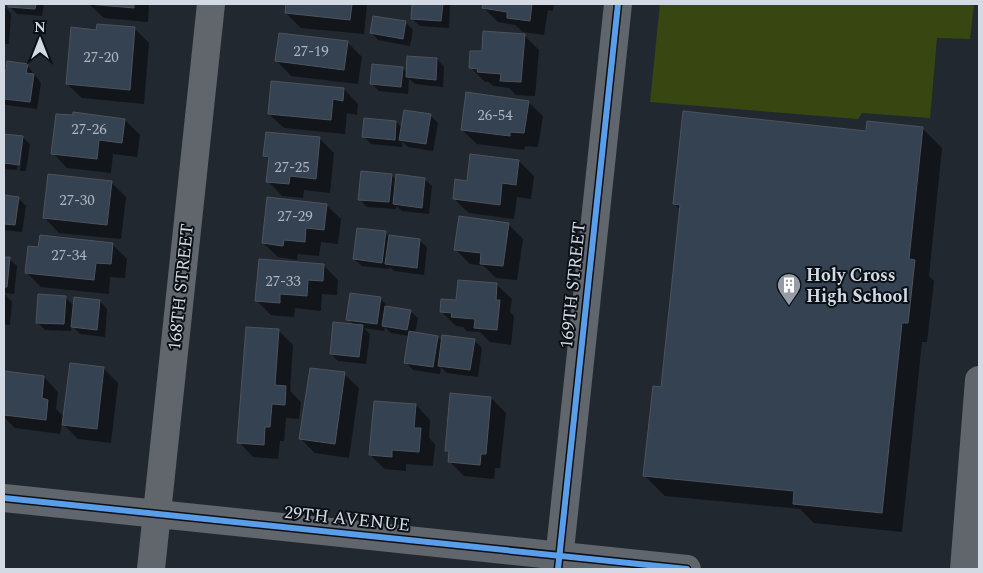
<svg xmlns="http://www.w3.org/2000/svg" width="983" height="573" font-family="Spectral,serif">
<style>
.green{fill:#384712}
.shadow{fill:#0007}
.building{fill:#354252;stroke:#4d535a}
.lines{fill:none;stroke-linecap:round;stroke-linejoin:round}
.minor{stroke:#61666c;stroke-width:28}
.cycleway-casing{stroke:#0b1016;stroke-width:9}
.cycleway{stroke:#5a9eea;stroke-width:6}
.labels{text-anchor:middle;dominant-baseline:central;stroke-width:4;stroke-linejoin:round;paint-order:stroke}
.number-label{font-size:15px;fill:#acb4c0}
.poi-label{font-size:18px;font-weight:bold;fill:#d3dae4;stroke:#0b1016;text-anchor:start}
.street-label{font-size:18px;fill:#d3dae4;stroke:#0b1016}
</style>
<rect width="100%" height="100%" fill="#222830"/>
<path class="green" d="M 660,4 L 974,4 L 970,39 L 937,38 L 930,118 L 862,113 L 858,119 L 650,102 Z"/>
<path class="shadow" d="M 9,4 L 44,4 L 42,16 L 17,14 L 9,6 Z
M 89,4 L 149,4 L 148,22 L 104,18 Z
M 287,4 L 367,4 L 364,34 L 301,28 L 286,13 Z
M 413,4 L 450,4 L 449,28 L 420,26 L 412,19 Z
M 484,4 L 554,4 L 553,11 L 548,10 L 544,35 L 523,32 L 515,25 L 498,22 L 484,8 Z
M 4,6 L 11,14 L 9,44 L 4,44 Z
M 405,22 L 413,30 L 410,46 L 378,40 L 371,32 Z
M 135,29 L 149,43 L 144,104 L 82,98 L 67,84 L 97,31 Z
M 524,35 L 539,50 L 535,96 L 516,95 L 509,88 L 493,86 L 489,82 L 485,82 L 470,67 L 483,53 Z
M 347,42 L 362,57 L 358,84 L 291,76 L 277,61 Z
M 437,59 L 444,67 L 443,87 L 415,84 L 409,79 L 408,94 L 379,91 L 371,83 L 402,68 L 408,74 Z
M 27,65 L 41,83 L 37,109 L 6,105 L 4,103 L 4,66 L 7,69 Z
M 344,89 L 358,104 L 357,115 L 347,113 L 345,134 L 284,128 L 269,114 Z
M 528,102 L 543,116 L 538,147 L 525,146 L 524,150 L 477,144 L 462,130 Z
M 430,115 L 438,123 L 433,151 L 408,147 L 402,141 L 402,147 L 371,144 L 363,136 L 396,122 L 402,128 Z
M 125,120 L 140,135 L 137,157 L 113,154 L 111,173 L 67,168 L 53,153 Z
M 922,128 L 942,148 L 929,276 L 934,281 L 927,342 L 922,342 L 902,532 L 814,523 L 800,509 L 665,496 L 645,476 L 662,388 L 681,210 L 674,204 L 868,132 Z
M 4,135 L 22,137 L 30,144 L 26,171 L 20,171 L 23,142 L 21,142 L 17,170 L 4,169 Z
M 320,139 L 334,153 L 330,193 L 304,190 L 303,198 L 282,196 L 268,181 L 270,161 L 265,156 Z
M 519,161 L 534,176 L 531,199 L 517,197 L 514,219 L 469,213 L 454,199 L 468,182 Z
M 391,175 L 397,181 L 424,179 L 432,186 L 429,214 L 402,211 L 396,206 L 396,209 L 367,207 L 359,199 Z
M 111,182 L 126,197 L 121,239 L 59,233 L 45,218 Z
M 4,196 L 18,198 L 26,206 L 22,232 L 4,230 Z
M 326,205 L 341,219 L 338,244 L 321,242 L 319,256 L 298,254 L 297,260 L 278,257 L 263,243 Z
M 508,224 L 523,239 L 517,280 L 496,278 L 484,266 L 470,264 L 456,250 Z
M 385,233 L 390,237 L 419,240 L 427,247 L 424,275 L 394,271 L 390,267 L 389,269 L 362,266 L 354,259 Z
M 112,244 L 127,259 L 125,278 L 110,277 L 109,294 L 41,287 L 26,272 Z
M 4,258 L 9,259 L 17,266 L 14,294 L 4,293 Z
M 323,265 L 338,280 L 337,295 L 322,294 L 321,311 L 295,308 L 294,317 L 271,315 L 257,301 Z
M 497,285 L 512,299 L 510,312 L 514,316 L 511,345 L 490,342 L 480,332 L 467,331 L 463,327 L 456,326 L 441,311 L 457,302 Z
M 4,293 L 12,302 L 10,325 L 4,324 Z
M 39,296 L 66,298 L 74,306 L 75,298 L 100,301 L 107,309 L 105,337 L 80,334 L 72,326 L 71,331 L 45,330 L 37,322 Z
M 380,298 L 388,307 L 410,311 L 418,318 L 415,333 L 437,337 L 443,342 L 474,340 L 482,348 L 478,377 L 447,373 L 441,367 L 440,374 L 413,370 L 406,362 L 410,336 L 391,333 L 385,327 L 384,331 L 364,328 L 370,334 L 366,364 L 338,361 L 331,354 L 354,325 L 348,319 Z
M 279,331 L 293,345 L 290,391 L 301,402 L 299,419 L 286,418 L 284,441 L 280,441 L 278,459 L 253,457 L 239,442 Z
M 103,368 L 118,383 L 111,443 L 78,439 L 62,423 L 60,434 L 15,428 L 4,417 L 4,380 L 44,377 L 58,392 L 56,409 L 64,417 Z
M 344,374 L 359,388 L 349,458 L 315,453 L 301,439 Z
M 491,398 L 506,413 L 500,468 L 495,468 L 494,479 L 464,476 L 449,461 L 450,454 L 446,450 Z
M 416,405 L 430,420 L 429,438 L 435,444 L 433,466 L 406,464 L 406,471 L 385,469 L 370,455 Z"/>
<path class="building" d="M 8,4 L 36,4 L 35,9 L 8,7 Z
M 88,4 L 134,4 L 134,8 Z
M 286,4 L 352,4 L 350,20 L 285,13 Z
M 412,4 L 443,4 L 441,21 L 411,19 Z
M 483,4 L 532,4 L 530,21 L 507,18 L 507,12 L 482,8 Z
M 373,16 L 406,21 L 403,39 L 370,33 Z
M 97,24 L 135,27 L 130,90 L 66,84 L 71,27 L 96,30 Z
M 483,31 L 525,34 L 521,82 L 500,81 L 501,74 L 477,72 L 478,69 L 469,68 L 470,51 L 482,51 Z
M 279,33 L 348,41 L 344,70 L 275,61 Z
M 407,56 L 437,58 L 436,80 L 406,77 Z
M 7,61 L 28,64 L 26,73 L 34,74 L 30,102 L 4,99 L 4,70 L 6,70 Z
M 372,64 L 403,67 L 401,87 L 370,84 Z
M 271,81 L 344,88 L 343,101 L 333,99 L 331,120 L 268,114 Z
M 466,92 L 529,101 L 524,133 L 510,132 L 510,136 L 461,130 Z
M 404,110 L 431,114 L 426,144 L 399,140 Z
M 683,111 L 866,131 L 867,121 L 923,127 L 909,259 L 915,260 L 908,323 L 902,323 L 882,513 L 793,504 L 794,491 L 643,476 L 653,386 L 661,387 L 680,205 L 673,204 Z
M 73,112 L 125,119 L 122,143 L 99,140 L 97,159 L 51,154 L 56,114 L 73,115 Z
M 364,118 L 396,121 L 395,140 L 362,137 Z
M 266,132 L 320,137 L 316,179 L 290,176 L 289,184 L 266,182 L 269,157 L 263,156 Z
M 4,134 L 23,136 L 19,165 L 4,163 Z
M 470,154 L 519,160 L 516,185 L 502,183 L 500,205 L 453,199 L 455,179 L 467,181 Z
M 361,171 L 392,174 L 389,202 L 358,200 Z
M 48,174 L 112,181 L 107,225 L 43,218 Z
M 396,174 L 425,178 L 422,208 L 393,204 Z
M 4,195 L 19,197 L 15,225 L 4,224 Z
M 267,197 L 327,204 L 324,230 L 306,228 L 305,242 L 284,240 L 283,246 L 262,243 Z
M 459,216 L 509,223 L 503,266 L 480,264 L 481,253 L 454,250 Z
M 357,228 L 386,231 L 382,263 L 353,259 Z
M 40,235 L 113,243 L 111,264 L 96,263 L 94,280 L 25,273 L 28,246 L 38,247 Z
M 389,235 L 420,239 L 417,268 L 385,264 Z
M 4,257 L 10,257 L 7,287 L 4,287 Z
M 259,259 L 324,264 L 323,281 L 308,280 L 307,296 L 280,294 L 280,303 L 255,301 Z
M 458,280 L 497,283 L 496,300 L 500,300 L 497,330 L 474,328 L 475,319 L 451,317 L 452,313 L 440,312 L 441,299 L 456,300 Z
M 350,293 L 381,297 L 377,324 L 346,320 Z
M 38,294 L 66,296 L 64,324 L 36,323 Z
M 74,297 L 100,300 L 97,330 L 71,327 Z
M 385,306 L 411,310 L 407,330 L 382,326 Z
M 333,322 L 363,325 L 359,357 L 330,354 Z
M 246,327 L 279,329 L 275,385 L 286,386 L 285,405 L 272,404 L 270,427 L 265,427 L 264,445 L 237,443 Z
M 409,331 L 438,336 L 433,367 L 404,363 Z
M 442,335 L 475,339 L 470,370 L 438,366 Z
M 70,363 L 104,367 L 97,429 L 62,425 Z
M 310,368 L 345,372 L 335,444 L 299,439 Z
M 4,371 L 44,376 L 42,398 L 48,400 L 46,420 L 4,415 Z
M 450,393 L 491,397 L 486,454 L 481,454 L 480,465 L 448,462 L 449,451 L 445,451 Z
M 374,401 L 416,404 L 414,428 L 421,428 L 419,452 L 392,450 L 392,457 L 369,455 Z"/>
<g class="lines">
<path class="minor" d="M 4,498 L 687,569
M 151,569 L 211,4
M 558,569 L 618,4
M 964,569 L 979,380"/>
<g class="cycleway-casing">
<path id="cycleway" d="M 4,498 L 687,569
M 558,569 L 618,4"/>
</g>
<use href="#cycleway" class="cycleway"/>
</g>
<defs>
<g id="building-pin" transform="scale(1.25)"><path d="M0 17L-7.5 6A9.5 9.5 0 1 1 7.5 6Z" fill="#959ca5" stroke="#0b1016"/><path d="M-4-6H4V6H1V3H-1V6H-4ZM-2.5-4.3h1.7v1.8h-1.7ZM.8-4.3h1.7v1.8H.8ZM-2.5-1h1.7V.8h-1.7ZM.8-1h1.7V.8H.8Z" fill="#fff"/></g>
</defs>
<g fill-rule="evenodd">
<use href="#building-pin" x="789" y="285"/>
</g>
<g class="labels">
<g class="number-label">
<text x="311" y="51">27-19</text>
<text x="101" y="57">27-20</text>
<text x="495" y="115">26-54</text>
<text x="89" y="129">27-26</text>
<text x="292" y="167">27-25</text>
<text x="77" y="200">27-30</text>
<text x="295" y="216">27-29</text>
<text x="69" y="255">27-34</text>
<text x="283" y="281">27-33</text>
</g>
<g class="poi-label">
<text x="806" y="275">Holy Cross<tspan x="806" dy="21">High School</tspan></text>
</g>
<g class="street-label">
<text transform="translate(573 285) rotate(-84)">169TH STREET</text>
<text transform="translate(181 287) rotate(-84)">168TH STREET</text>
<text transform="translate(347 519) rotate(6)">29TH AVENUE</text>
</g>
</g>
<rect width="983" height="573" fill="none" stroke="#d3dae4" stroke-width="10"/>
<g transform="translate(40 40)" stroke="#0b1016" stroke-width="4" paint-order="stroke">
<path d="M0-4L9 19L0 12L-9 19Z" fill="#d3dae4"/>
<text y="-8" font-size="14" font-weight="bold" text-anchor="middle" fill="#d3dae4">N</text>
</g>
</svg>
